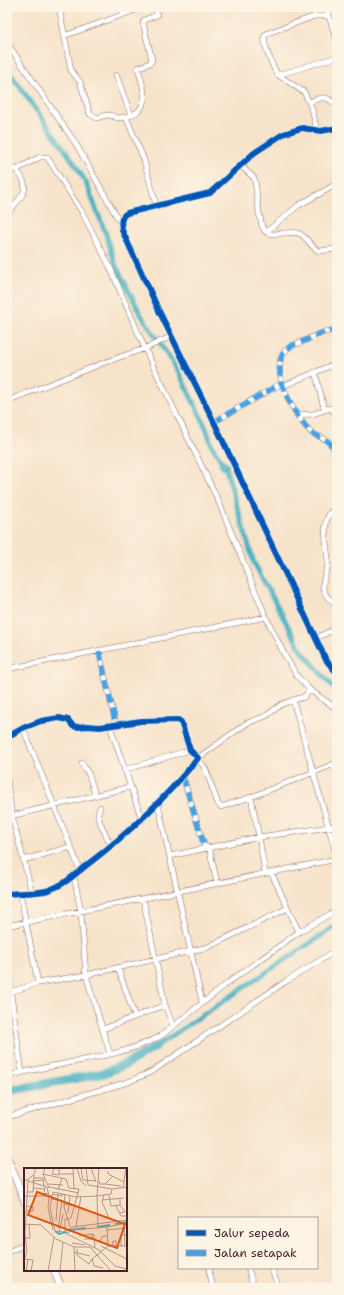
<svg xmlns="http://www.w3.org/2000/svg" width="344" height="1295" font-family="'Shantell Sans',sans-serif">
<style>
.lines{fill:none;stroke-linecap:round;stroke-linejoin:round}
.canal{stroke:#45b1c2;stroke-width:5}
.river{stroke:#45b1c2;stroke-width:9}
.street-casing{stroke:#876463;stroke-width:6}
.secondary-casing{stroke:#876463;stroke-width:8}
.street{stroke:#fff;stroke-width:5}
.secondary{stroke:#fff;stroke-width:7}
.quiet{stroke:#40a2eb;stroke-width:5;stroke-dasharray:10 5;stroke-linecap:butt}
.cycleway-casing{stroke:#fcf5e5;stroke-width:8}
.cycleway{stroke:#0057b8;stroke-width:6}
.inset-river{fill:none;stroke:#45b1c2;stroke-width:2}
.inset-road{fill:none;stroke:#b2958a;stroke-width:1}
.view{fill:#e0560e;fill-opacity:0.15;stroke:#e0560e;stroke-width:2}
.inset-edge{fill:none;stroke:#4a1f2b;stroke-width:2}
</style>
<rect width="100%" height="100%" fill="#fcf5e5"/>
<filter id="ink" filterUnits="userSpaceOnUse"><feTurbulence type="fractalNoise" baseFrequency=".025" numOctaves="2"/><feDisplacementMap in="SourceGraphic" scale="8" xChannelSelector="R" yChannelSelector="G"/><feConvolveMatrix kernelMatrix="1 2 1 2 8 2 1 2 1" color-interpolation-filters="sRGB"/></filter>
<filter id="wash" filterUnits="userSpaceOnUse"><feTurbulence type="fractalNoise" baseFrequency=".012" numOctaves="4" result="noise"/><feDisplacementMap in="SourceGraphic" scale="16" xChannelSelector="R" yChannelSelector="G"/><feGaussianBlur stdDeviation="0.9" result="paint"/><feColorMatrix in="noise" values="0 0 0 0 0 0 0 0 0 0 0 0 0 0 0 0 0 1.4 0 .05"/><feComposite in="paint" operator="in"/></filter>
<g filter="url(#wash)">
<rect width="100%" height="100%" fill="#f7e3ca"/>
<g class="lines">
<path class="canal" d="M 7,69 L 75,164 L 86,183 L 106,234 L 115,264 L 140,313 L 178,371 L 201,417 L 208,433 L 211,444 L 223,464
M 225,466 L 254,563 L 301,650 L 337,692
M 155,1047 L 337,925"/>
<path class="river" d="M 223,464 L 225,466
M 7,1091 L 104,1073 L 128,1063 L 155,1047"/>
</g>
</g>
<g filter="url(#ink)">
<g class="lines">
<g class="street-casing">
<path id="street" d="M 59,7 L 71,70 L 80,82 L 90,114 L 97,118 C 106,115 108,113 117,118 L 126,117 L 144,160 L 156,205
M 326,7 L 337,41
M 7,8 L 9,7
M 329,16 L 315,16 L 268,33 L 265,35 C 262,43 273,68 278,75 L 337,57
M 64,36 L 144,7
M 7,43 L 76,144 L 120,222
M 116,75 L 131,115
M 278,75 L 304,92 L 312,109 L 317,131
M 309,102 C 318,99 325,94 332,102 L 337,100
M 126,117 C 130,116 135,114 138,111 C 150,101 141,80 138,68 L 140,67 L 150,63 L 152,60 L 143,23 L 144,20 L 157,15 L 155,7
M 337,128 L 321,131 L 302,128 L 283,134 L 254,153 L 210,193 L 127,213 C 120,217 121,223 122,230 L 160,313 L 214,422 L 326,660 L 337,673
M 7,165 L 16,170 L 40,157 L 47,157 L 82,212 L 110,267 L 145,349 L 218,500 L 266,617 L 284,654 L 297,676 L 310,690 L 337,709
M 240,165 L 254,178 L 255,181 C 257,194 258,216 263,228 C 265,232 268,234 273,234 C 280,234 292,231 298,233 C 307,236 310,247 319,251 L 337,249
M 7,214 C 19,198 35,190 16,170
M 266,232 L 299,205 L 337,184
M 337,335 L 333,331 C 325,329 305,342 296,344 C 259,356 294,417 312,433 C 316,436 322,437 326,440 C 331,443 334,450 337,454
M 315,372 L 324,408 L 328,409 L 337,406
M 283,386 L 337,363
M 7,401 L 103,363 L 146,348 L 172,336
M 331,408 L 337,417
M 297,415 L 313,414 L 328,409
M 214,422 L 282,383
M 337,507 C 317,517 329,548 328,565 C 327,572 322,580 323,587 C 323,590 326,595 328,598 L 333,601 L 337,608
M 316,638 L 337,628
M 99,651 L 116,725
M 7,669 L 266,617
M 310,690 L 304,697 L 293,700 L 337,857
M 293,700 L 282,704 L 266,716 L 247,723 L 198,758 L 206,770 L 218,804 L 221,807 L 251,797 L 337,763
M 110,726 L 142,820
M 23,728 L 80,870
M 7,737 L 23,728 L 41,721 L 59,718 L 68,720 L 73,726 L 77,727 L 88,726 L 100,727 L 141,721 L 178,720 L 181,722 L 190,750 L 198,758 C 164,800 130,832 88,864 C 75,874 65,885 49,890 C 36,894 21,892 7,894
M 82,763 L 89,775 L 95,795
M 124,770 L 190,750
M 183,777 L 205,848
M 7,780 L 12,816 L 32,893
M 251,797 L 259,837 L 265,873
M 158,804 L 202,1002
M 100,807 L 98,814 L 98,818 L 111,846
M 7,817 L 130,787
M 209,847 L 217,883
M 170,856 L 259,837 L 337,826
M 23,860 L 71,847
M 271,872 L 299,932
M 74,876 L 81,912 L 86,975 L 110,1054
M 20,893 L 38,983
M 143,898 L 165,1005 L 173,1026
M 7,926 L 337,859
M 7,966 L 22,1073
M 118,968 L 135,1017
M 7,993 L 38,983 L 86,975 L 208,947 L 288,908
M 103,1029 L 165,1005
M 7,1076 C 26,1072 45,1067 64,1064 C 97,1057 131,1052 161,1036 L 229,982 L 299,932 L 337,910
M 7,1117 L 128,1082 L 151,1072 L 285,982 L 337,950
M 7,1252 L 25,1245
M 210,1268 L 209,1270 L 213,1288
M 248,1268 L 254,1288
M 271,1268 L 279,1288"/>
</g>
<g class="secondary-casing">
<path id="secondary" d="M 7,1157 L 25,1202
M 54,1270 L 61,1288"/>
</g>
<use href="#street" class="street"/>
<use href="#secondary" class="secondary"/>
<path class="quiet" d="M 337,335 L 333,331 C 325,329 305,342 296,344 C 259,356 294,417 312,433 C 316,436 322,437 326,440 C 331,443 334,450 337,454
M 214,422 L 282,383
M 99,651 L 116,725
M 183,777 L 205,848"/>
<g class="cycleway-casing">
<path id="cycleway" d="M 337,128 L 321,131 L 302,128 L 283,134 L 254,153 L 210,193 L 127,213 C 120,217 121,223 122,230 L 160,313 L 214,422 L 326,660 L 337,673
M 7,737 L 23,728 L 41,721 L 59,718 L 68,720 L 73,726 L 77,727 L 88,726 L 100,727 L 141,721 L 178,720 L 181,722 L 190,750 L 198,758 C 164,800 130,832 88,864 C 75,874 65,885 49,890 C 36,894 21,892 7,894"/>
</g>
<use href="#cycleway" class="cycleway"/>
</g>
</g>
<g transform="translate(24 1168)">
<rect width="103" height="103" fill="#f7e3ca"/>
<path class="inset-river" d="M 91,56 L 103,54M 73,59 L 86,57M 46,62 L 62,60M 31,63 L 35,66 L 43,64"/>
<path class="inset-road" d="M 21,0 L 19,6 L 25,20M 35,0 L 35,6 L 49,6M 49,0 L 50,20M 53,0 L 57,13 L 62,18M 57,0 L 59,12 L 72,13M 62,0 L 64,17 L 88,21 L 103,19M 67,0 L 72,14M 30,1 L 28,6 L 35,7M 84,3 L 84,6 L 100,14M 19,6 L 42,11 L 45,20 L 55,21 L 47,50 L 44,51 L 40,39 L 41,26M 10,10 L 19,10 L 20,18M 0,12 L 4,12 L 1,66 L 3,84 L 0,92M 4,12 L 11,5 L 11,0M 4,13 L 23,19 L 25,28M 8,13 L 21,12M 75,13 L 76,16 L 81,16 L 89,8M 24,16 L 39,17M 81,16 L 97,18M 21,19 L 20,26 L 25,25M 25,19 L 55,25M 9,20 L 21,21M 99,20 L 102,0M 34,22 L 38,10M 3,24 L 9,24 L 10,7M 28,26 L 38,28 L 38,25M 80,27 L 78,34 L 85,50 L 89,53M 85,27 L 87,38 L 96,37 L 96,30M 0,28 L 28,28 L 29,24 L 52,29 L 73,28 L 75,0M 25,28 L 24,40 L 29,62M 28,28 L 26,40 L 31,63 L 41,64 L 41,51 L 44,51 L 46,59M 27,31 L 39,33M 78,32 L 100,30M 39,36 L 51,38M 2,38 L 9,39 L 9,43 L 2,43M 92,38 L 97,48 L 103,48M 44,45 L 46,28M 95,45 L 101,44 L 96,37M 32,53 L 34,25M 100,55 L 101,78M 1,56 L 17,57 L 32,71 L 50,79 L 66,79 L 87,103M 74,58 L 73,28 L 87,26 L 88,21M 52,59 L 57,28M 83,59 L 103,55M 34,61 L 38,33M 83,62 L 103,60M 41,64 L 49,59 L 103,52M 35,65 L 39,46M 42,66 L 48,62 L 83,59 L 84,78M 43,66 L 77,83M 68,66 L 70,67 L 71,80M 55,68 L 68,66M 2,70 L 6,70 L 5,56M 60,71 L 68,71 L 68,66M 70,72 L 76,73 L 79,68 L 84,68M 48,75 L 61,77M 77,78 L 103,91M 89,78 L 89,73 L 92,73 L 92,78M 97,78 L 97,67 L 103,67M 50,79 L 51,103M 53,81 L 53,87 L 65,96 L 68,91 L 84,78 L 103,78M 50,84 L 66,88M 77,84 L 91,98 L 103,101M 68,90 L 70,98 L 79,100M 1,91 L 9,92 L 7,103M 2,103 L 4,91M 24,103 L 30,69M 36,103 L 39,74"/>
<path class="view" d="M 13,24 L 101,56 L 93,80 L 4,47 Z"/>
<rect width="103" height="103" class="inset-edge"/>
</g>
<rect width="344" height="1295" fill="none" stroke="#fcf5e5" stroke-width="24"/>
<rect x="178" y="1217" width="140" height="52" fill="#fcf5e5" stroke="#b59f9b"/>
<rect x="186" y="1230" width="20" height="6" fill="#0057b8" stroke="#b59f9b"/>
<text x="214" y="1237" font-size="12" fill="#4a1f2b">Jalur sepeda</text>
<rect x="186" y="1250" width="20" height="6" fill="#40a2eb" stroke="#b59f9b"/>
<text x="214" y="1257" font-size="12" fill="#4a1f2b">Jalan setapak</text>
</svg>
